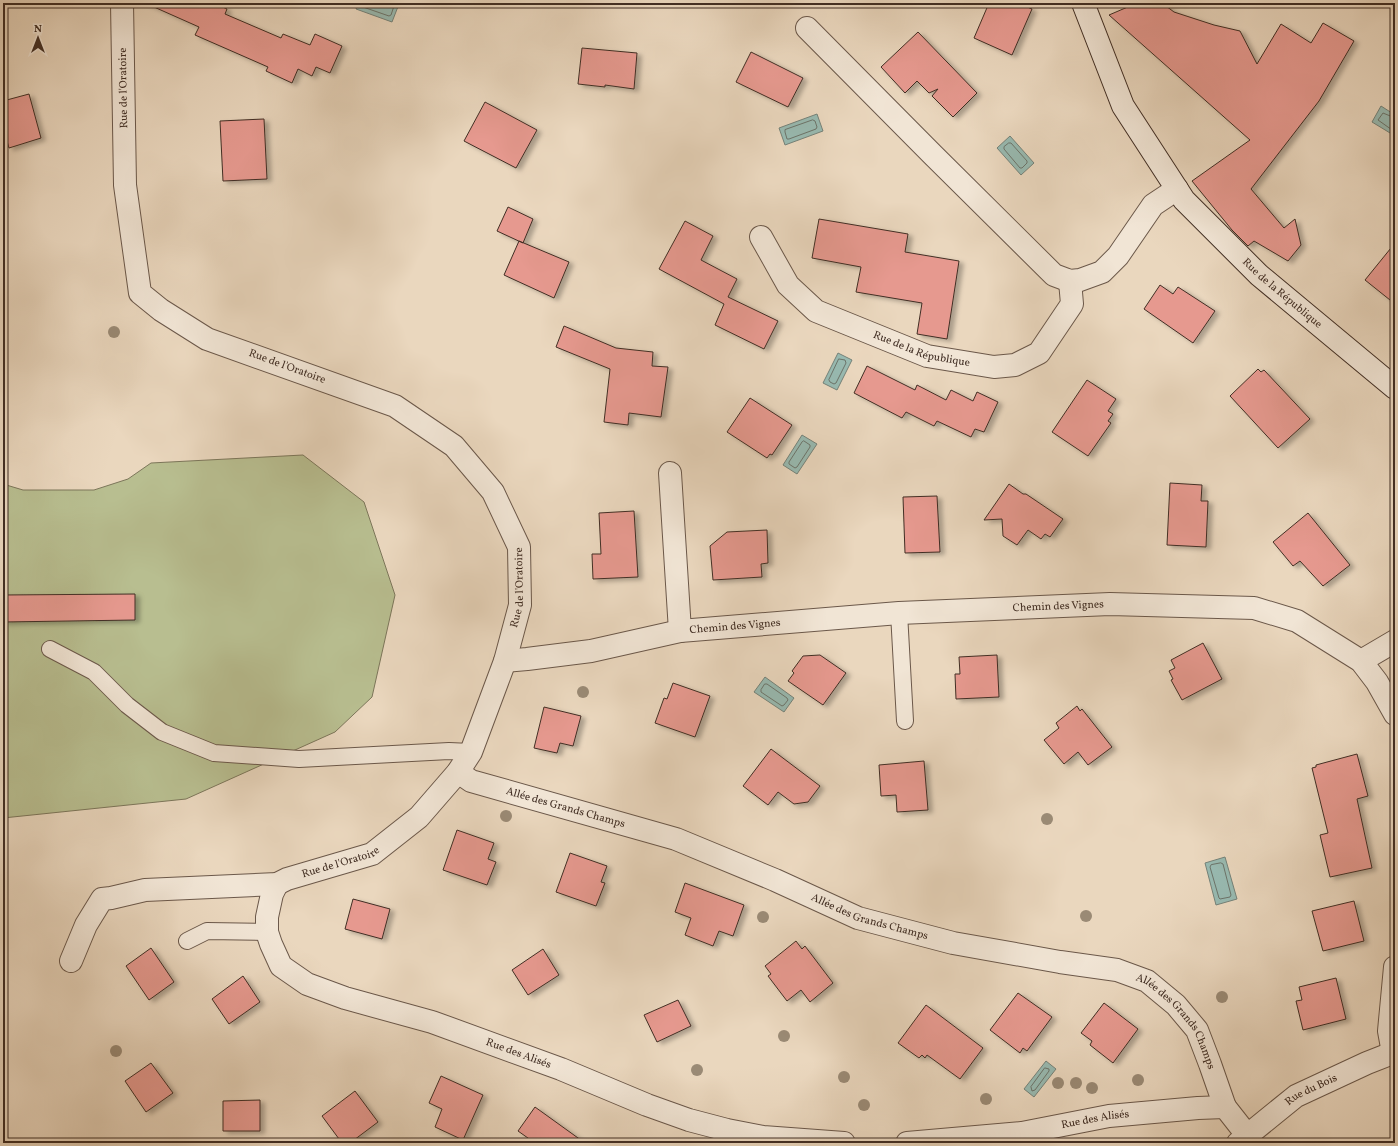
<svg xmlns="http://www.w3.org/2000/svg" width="1398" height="1146" font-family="Vollkorn,serif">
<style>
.green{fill:#b8be90;stroke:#7c765a}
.water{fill:#98bab1;stroke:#758279}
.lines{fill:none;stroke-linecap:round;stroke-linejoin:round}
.shore{stroke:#6c746a;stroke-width:1}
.building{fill:#e6998f;stroke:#412e24;filter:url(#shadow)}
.lane-casing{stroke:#6b584a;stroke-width:18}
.street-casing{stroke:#6b584a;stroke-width:24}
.secondary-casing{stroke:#412e24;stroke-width:24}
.lane{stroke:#f1e5d5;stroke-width:16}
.street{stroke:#f1e5d5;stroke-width:22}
.secondary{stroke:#f1e5d5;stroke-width:22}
.tree{fill:#9a8a75}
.labels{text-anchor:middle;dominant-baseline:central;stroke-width:3;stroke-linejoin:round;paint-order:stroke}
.street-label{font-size:11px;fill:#412e24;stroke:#f1e5d5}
</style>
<defs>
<filter id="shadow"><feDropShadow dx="4.5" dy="2.5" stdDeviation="2" flood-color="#0004"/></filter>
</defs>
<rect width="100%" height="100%" fill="#ead7be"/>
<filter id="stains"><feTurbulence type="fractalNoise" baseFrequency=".005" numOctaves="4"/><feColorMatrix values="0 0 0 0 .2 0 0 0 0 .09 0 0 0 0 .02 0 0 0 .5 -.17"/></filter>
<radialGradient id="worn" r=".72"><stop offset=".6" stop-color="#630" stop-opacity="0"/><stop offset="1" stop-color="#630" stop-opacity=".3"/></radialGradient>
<path class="green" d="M 303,455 L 364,502 L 395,595 L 372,697 L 335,732 L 186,799 L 3,818 L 3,484 L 23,490 L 94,490 L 128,479 L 151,463 Z"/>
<path class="water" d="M 358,3 L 396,3 L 399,4 L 392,22 L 356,9 Z
M 1381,106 L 1395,115 L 1395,136 L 1372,122 Z
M 817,114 L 823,131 L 785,145 L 779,128 Z
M 1010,136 L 1034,163 L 1021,175 L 997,148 Z
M 838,353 L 852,360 L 837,390 L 823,383 Z
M 802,435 L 817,444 L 797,474 L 783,465 Z
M 765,677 L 794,698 L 784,712 L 754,692 Z
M 1225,857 L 1237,899 L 1216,905 L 1205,863 Z
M 1046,1061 L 1056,1069 L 1034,1097 L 1024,1089 Z"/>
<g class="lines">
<path class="shore" d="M 362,3 L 363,7 L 389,16 L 391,15 L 395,3
M 1395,118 L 1383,113 L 1378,120 L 1395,132
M 813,120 L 815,121 L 817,127 L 816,129 L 789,139 L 787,139 L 785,132 L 785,130 Z
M 1009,143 L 1011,143 L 1027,161 L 1027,163 L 1022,168 L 1020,168 L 1004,149 L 1004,147 Z
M 839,359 L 845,360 L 846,363 L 836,383 L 834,384 L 830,382 L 829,380 Z
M 804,441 L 810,445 L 810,447 L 797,467 L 795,468 L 789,464 L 789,462 L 802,442 Z
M 765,684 L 767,684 L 787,698 L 788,700 L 784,705 L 782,706 L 761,692 L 761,690 Z
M 1221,863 L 1223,864 L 1231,895 L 1230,897 L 1220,899 L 1219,898 L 1210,867 L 1211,865 Z
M 1045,1068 L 1049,1069 L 1049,1071 L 1035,1090 L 1032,1091 L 1031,1087 Z"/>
</g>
<path class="building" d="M 145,3 L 214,3 L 227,9 L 225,14 L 281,38 L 283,34 L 310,45 L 315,34 L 342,46 L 330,73 L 316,67 L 312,76 L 298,69 L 292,83 L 266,71 L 268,67 L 195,35 L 199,27 Z
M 989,3 L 1018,3 L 1032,9 L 1012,55 L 974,38 Z
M 1134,3 L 1162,3 L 1174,12 L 1214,25 L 1240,31 L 1257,64 L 1281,24 L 1311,43 L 1323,23 L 1354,41 L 1319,101 L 1251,189 L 1284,228 L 1295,219 L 1301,245 L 1288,261 L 1254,241 L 1248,246 L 1232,230 L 1192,181 L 1250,140 L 1109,15 L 1130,6 Z
M 918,32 L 977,93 L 953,117 L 932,96 L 938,89 L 929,93 L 917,81 L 905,93 L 881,67 Z
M 582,48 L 637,53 L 634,89 L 605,85 L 605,87 L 578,84 Z
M 751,52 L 803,78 L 788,107 L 736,82 Z
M 29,94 L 41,138 L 9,148 L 3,127 L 3,101 Z
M 485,102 L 537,130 L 516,168 L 464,141 Z
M 264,119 L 267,179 L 223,181 L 220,121 Z
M 508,207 L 533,219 L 523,243 L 497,231 Z
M 819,219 L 908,234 L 905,252 L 959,261 L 947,339 L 917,334 L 922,303 L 856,292 L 861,267 L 812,258 Z
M 685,221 L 713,236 L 701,260 L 737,279 L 728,297 L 778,321 L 764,349 L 715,325 L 724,304 L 659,269 Z
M 519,241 L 569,262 L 554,298 L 504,275 Z
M 1395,243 L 1395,304 L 1365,280 Z
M 1160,285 L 1173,294 L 1178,287 L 1215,311 L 1193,343 L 1144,309 Z
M 564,326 L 616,348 L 653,352 L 652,366 L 668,367 L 661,417 L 629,413 L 628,425 L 604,422 L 610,369 L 556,347 Z
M 867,366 L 915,390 L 917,385 L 946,400 L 951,390 L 973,401 L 977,392 L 998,402 L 984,432 L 975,429 L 971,437 L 937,421 L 934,426 L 906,412 L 902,418 L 854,393 Z
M 1258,369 L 1261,372 L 1264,370 L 1310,419 L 1278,448 L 1230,396 Z
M 1087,380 L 1116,399 L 1108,411 L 1113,414 L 1108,421 L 1111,423 L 1088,456 L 1052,432 Z
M 750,398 L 792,425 L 772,455 L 770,454 L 767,458 L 727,432 Z
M 1170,483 L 1202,485 L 1201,501 L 1208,501 L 1206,547 L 1167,545 Z
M 1009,484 L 1023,494 L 1026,494 L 1063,519 L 1050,537 L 1045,534 L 1041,539 L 1028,530 L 1017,545 L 1003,536 L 1002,519 L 984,520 Z
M 937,496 L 940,552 L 905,553 L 903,497 Z
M 634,511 L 638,577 L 593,579 L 592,554 L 601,554 L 599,513 Z
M 1308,513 L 1350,565 L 1323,586 L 1300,561 L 1293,566 L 1273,542 Z
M 767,530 L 768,563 L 761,564 L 762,577 L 713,580 L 710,546 L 727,532 Z
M 135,594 L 135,620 L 3,622 L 3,595 Z
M 1203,643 L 1222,679 L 1182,700 L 1171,680 L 1173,679 L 1169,671 L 1175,668 L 1171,660 Z
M 820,655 L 846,673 L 823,705 L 788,681 L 794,673 L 792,671 L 803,656 Z
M 997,655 L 999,697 L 956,699 L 955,674 L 960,674 L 959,657 Z
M 673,683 L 710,696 L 695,737 L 655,723 L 664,698 L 667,699 Z
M 1077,706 L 1080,711 L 1082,709 L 1112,747 L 1088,765 L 1078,752 L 1064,764 L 1044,740 L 1059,728 L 1056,723 Z
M 544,707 L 581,716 L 573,746 L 560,743 L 557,753 L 534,748 Z
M 771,749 L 820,786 L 808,802 L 794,804 L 778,792 L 768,805 L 743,786 Z
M 1357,754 L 1368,796 L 1357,799 L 1372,868 L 1330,877 L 1320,835 L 1328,833 L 1312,768 L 1316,767 L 1316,765 Z
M 924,761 L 928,810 L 897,812 L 896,795 L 881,796 L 879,765 Z
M 457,830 L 494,843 L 488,859 L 496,862 L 487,885 L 443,870 Z
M 570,853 L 607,866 L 601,882 L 605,883 L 596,906 L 556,892 Z
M 685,883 L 744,905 L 733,936 L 719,931 L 713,946 L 685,935 L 691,918 L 675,912 Z
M 353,899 L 390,909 L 382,939 L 345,929 Z
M 1354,901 L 1364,941 L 1323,951 L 1312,911 Z
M 796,941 L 802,949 L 805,946 L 833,983 L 810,1002 L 801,990 L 787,1001 L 768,976 L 771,974 L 765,966 Z
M 151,948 L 174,982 L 149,1000 L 126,966 Z
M 543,949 L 559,975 L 528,995 L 512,970 Z
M 243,976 L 260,1002 L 229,1024 L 212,999 Z
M 1336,978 L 1346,1019 L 1303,1030 L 1296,1001 L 1302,1000 L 1299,987 Z
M 1018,993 L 1052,1017 L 1027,1051 L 1023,1048 L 1020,1053 L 990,1030 Z
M 678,1000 L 691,1026 L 657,1042 L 644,1015 Z
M 1104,1003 L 1138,1029 L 1113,1063 L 1090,1045 L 1092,1041 L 1081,1033 Z
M 926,1005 L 983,1048 L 960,1079 L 927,1055 L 925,1058 L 922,1055 L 919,1058 L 898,1043 Z
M 151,1063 L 173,1093 L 146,1112 L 125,1081 Z
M 441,1076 L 483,1095 L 463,1140 L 435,1127 L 442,1109 L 429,1103 Z
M 355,1091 L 378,1122 L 350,1143 L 342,1143 L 322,1116 Z
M 260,1100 L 260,1131 L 223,1131 L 223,1101 Z
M 535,1107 L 585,1143 L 535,1143 L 518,1131 Z"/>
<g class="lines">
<g class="lane-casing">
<path id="lane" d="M 899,613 L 905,721
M 50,649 L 94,672 L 127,705 L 162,732 L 214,753 L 299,759 L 449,751 L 471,752
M 187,941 L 207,931 L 267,932"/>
</g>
<g class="street-casing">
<g id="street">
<path d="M 807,28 L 933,155 L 1054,275 L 1070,281 L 1080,280 L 1102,272 L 1118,256 L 1153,205 L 1177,189"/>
<path id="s1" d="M 761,237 L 788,285 L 816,311 L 927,356 L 994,367 L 1015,365 L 1039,353 L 1072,304 L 1070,281"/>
<path d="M 670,473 L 680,631"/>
<path id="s2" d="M 505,661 L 527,659 L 591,651 L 680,631 L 899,613 L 1110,604 L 1254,608 L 1297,621 L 1361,661 L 1377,682 L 1395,714"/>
<path d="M 1361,661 L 1395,641"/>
<path id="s3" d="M 458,772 L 471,781 L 676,839 L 775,880 L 858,918 L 953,943 L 1060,962 L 1117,970 L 1147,981 L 1176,1005 L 1197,1030 L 1210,1064 L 1225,1107"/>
<path id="s4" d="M 277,884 L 272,894 L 267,917 L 267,932 L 271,944 L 281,966 L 307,984 L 345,998 L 432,1022 L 561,1069 L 647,1105 L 689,1120 L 727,1130 L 763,1137 L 844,1143"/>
<path id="s5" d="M 71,961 L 86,925 L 102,899 L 111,898 L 145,890 L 277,884 L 287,879 L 372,854 L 419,817 L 458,772 L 471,752 L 505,661 L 520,605 L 519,547 L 493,492 L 454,446 L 395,406 L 207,339 L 161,310 L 140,293 L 125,185 L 122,3"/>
<path d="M 1393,1053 L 1389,1031 L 1395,967"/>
<path id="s6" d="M 907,1143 L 1022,1133 L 1109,1116 L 1198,1108 L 1225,1107 L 1247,1135"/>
<path id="s7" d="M 1238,1143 L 1296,1096 L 1367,1063 L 1395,1052"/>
</g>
</g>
<g class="secondary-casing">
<g id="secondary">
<path id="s8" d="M 1083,3 L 1123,106 L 1184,200 L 1259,275 L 1395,388"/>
</g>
</g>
<use href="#lane" class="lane"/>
<use href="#street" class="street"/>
<use href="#secondary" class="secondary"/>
</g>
<g class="tree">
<circle cx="114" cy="332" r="6"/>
<circle cx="583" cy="692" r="6"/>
<circle cx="506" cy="816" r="6"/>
<circle cx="1047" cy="819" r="6"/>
<circle cx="1086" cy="916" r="6"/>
<circle cx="763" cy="917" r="6"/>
<circle cx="1222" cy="997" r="6"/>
<circle cx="784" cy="1036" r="6"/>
<circle cx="116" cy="1051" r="6"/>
<circle cx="697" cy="1070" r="6"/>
<circle cx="844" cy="1077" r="6"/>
<circle cx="1138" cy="1080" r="6"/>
<circle cx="1058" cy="1083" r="6"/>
<circle cx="1076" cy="1083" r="6"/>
<circle cx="1092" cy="1088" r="6"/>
<circle cx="986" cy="1099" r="6"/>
<circle cx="864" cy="1105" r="6"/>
</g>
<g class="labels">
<g class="street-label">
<text transform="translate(124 88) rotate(-91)">Rue de l'Oratoire</text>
<text stroke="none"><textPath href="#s8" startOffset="358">Rue de la République</textPath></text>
<text stroke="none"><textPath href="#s1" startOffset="206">Rue de la République</textPath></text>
<text transform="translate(287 367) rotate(20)">Rue de l'Oratoire</text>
<text stroke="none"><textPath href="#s5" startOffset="661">Rue de l'Oratoire</textPath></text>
<text stroke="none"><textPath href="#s2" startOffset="557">Chemin des Vignes</textPath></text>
<text stroke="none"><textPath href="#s2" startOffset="233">Chemin des Vignes</textPath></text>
<text stroke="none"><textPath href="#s3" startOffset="114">Allée des Grands Champs</textPath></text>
<text stroke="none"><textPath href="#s5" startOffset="313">Rue de l'Oratoire</textPath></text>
<text stroke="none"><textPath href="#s3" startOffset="438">Allée des Grands Champs</textPath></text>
<text stroke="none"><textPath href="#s3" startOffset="774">Allée des Grands Champs</textPath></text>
<text stroke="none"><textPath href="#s4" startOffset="341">Rue des Alisés</textPath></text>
<text stroke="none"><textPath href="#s7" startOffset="91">Rue du Bois</textPath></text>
<text stroke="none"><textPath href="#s6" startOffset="190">Rue des Alisés</textPath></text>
</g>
</g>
<rect width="1398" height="1146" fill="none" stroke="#ead7be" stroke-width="16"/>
<rect x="4" y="4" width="1390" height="1138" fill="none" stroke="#412e24" stroke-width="2"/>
<rect x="8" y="8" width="1382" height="1130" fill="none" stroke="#412e24"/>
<g transform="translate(38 38)" stroke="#f1e5d5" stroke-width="3" paint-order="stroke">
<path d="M0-3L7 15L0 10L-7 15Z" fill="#412e24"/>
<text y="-6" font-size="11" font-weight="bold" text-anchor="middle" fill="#412e24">N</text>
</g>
<rect width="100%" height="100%" filter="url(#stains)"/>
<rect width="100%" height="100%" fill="url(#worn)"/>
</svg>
